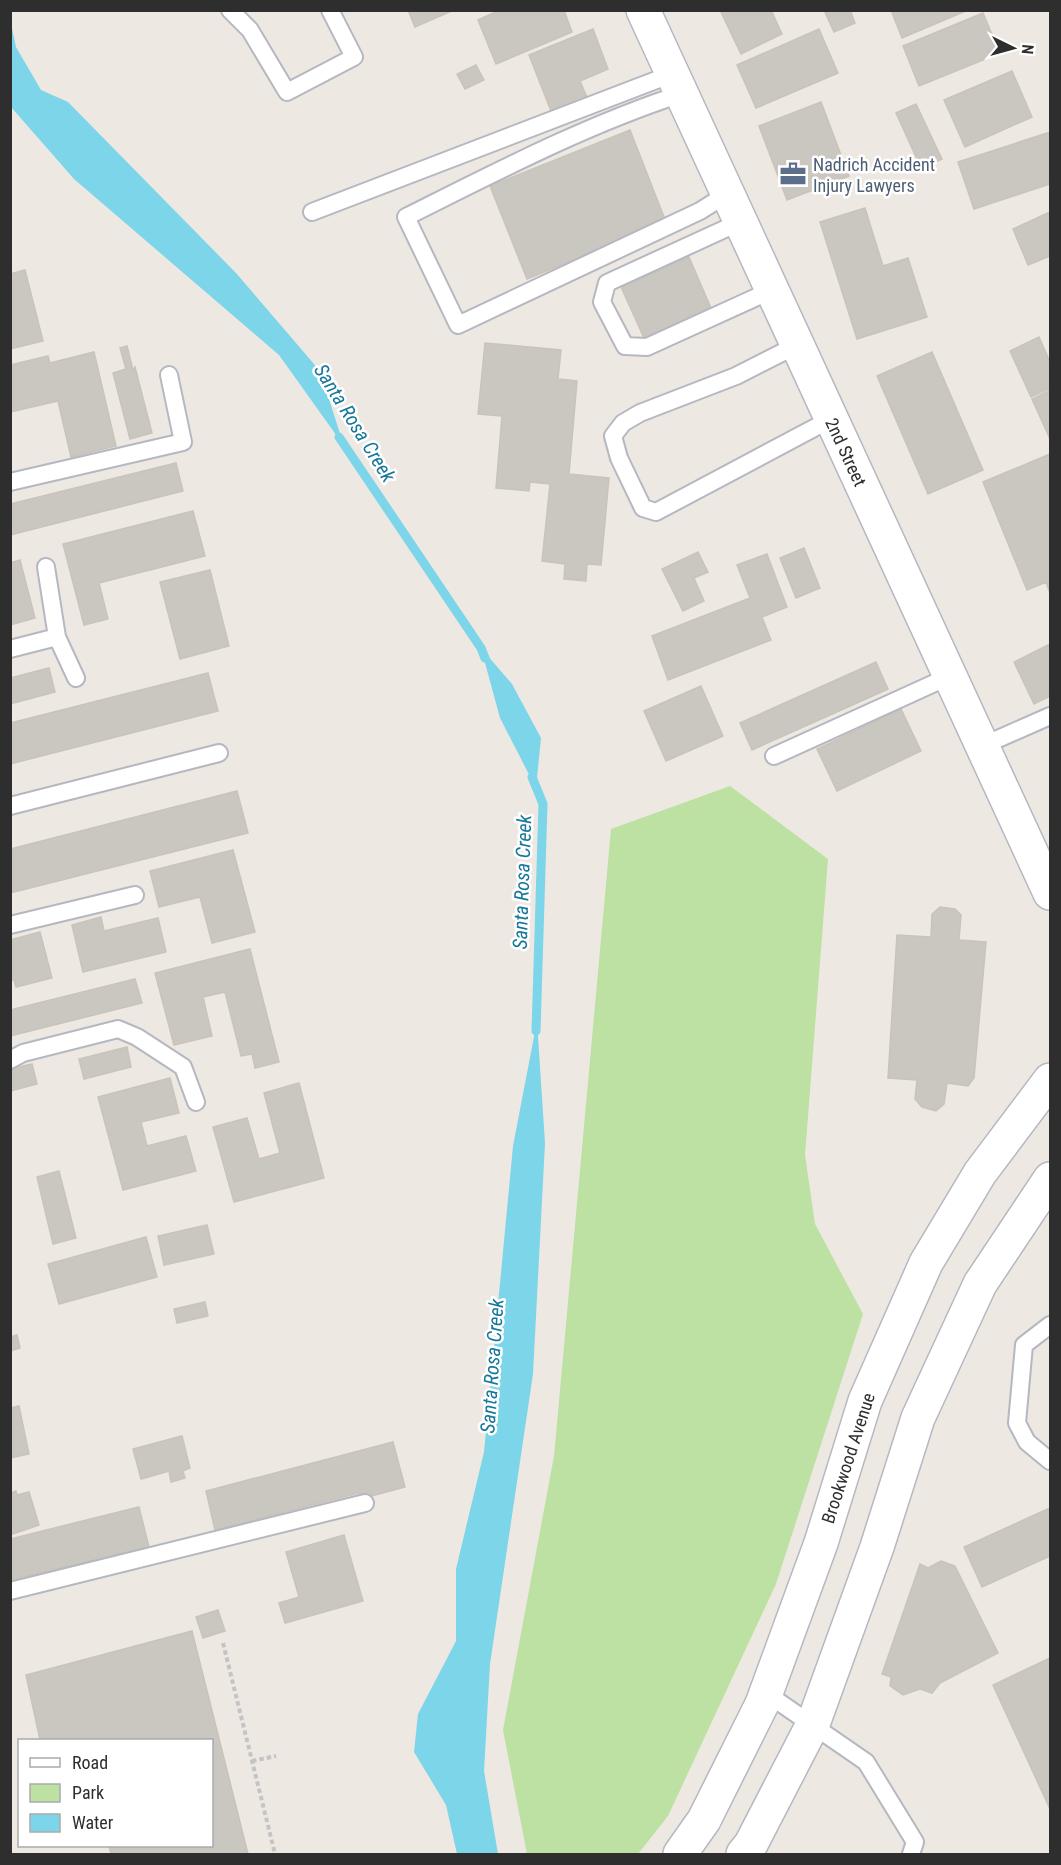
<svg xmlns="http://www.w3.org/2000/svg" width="1061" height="1865" font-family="'Roboto Condensed',sans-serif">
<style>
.green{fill:#bce1a2}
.water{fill:#7cd5e9}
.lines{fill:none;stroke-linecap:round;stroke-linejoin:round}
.stream{stroke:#7cd5e9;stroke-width:9}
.building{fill:#cac6c0;stroke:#cac3bb;stroke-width:1.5}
.lane-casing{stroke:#b5b8c0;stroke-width:20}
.street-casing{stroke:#b5b8c0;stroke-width:36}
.secondary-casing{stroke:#b5b8c0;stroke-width:36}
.path{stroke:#c4c4c4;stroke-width:4;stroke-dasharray:4.5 3;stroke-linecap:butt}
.lane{stroke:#fff;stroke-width:16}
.street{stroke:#fff;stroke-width:33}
.secondary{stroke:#fff;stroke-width:33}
.labels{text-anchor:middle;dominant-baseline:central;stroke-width:5;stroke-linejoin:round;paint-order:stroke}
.service-label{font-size:18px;fill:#4e5e75;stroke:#fff;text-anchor:start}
.street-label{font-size:18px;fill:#2e2e2e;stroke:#fff}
.water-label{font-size:20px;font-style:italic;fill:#15779a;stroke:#fff}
</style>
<rect width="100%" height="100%" fill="#eee8e2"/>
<path class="green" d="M 730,786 L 828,859 L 805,1155 L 815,1224 L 863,1314 L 776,1584 L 668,1816 L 638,1854 L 527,1854 L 503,1730 L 554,1456 L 611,829 Z"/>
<path class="water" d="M 10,19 L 16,47 L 41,90 L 68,102 L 236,273 L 320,371 L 344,446 L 279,355 L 74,179 L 11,107 Z
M 481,648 L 512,684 L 541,738 L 536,788 L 500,718 Z
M 537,1021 L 545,1143 L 533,1374 L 490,1664 L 484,1771 L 498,1854 L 457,1854 L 446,1805 L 414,1752 L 418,1714 L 456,1641 L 456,1569 L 484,1452 L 513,1146 Z"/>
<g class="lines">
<path class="stream" d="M 339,437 L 481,648 L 485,658
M 532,777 L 543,804 L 536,1031"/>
</g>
<path class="building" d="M 408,10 L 454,10 L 415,27 Z
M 500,10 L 564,10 L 572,32 L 496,64 L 478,20 Z
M 720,10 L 771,10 L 782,34 L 741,54 Z
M 824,10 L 850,10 L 855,23 L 834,32 Z
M 891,10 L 968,10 L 902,38 Z
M 983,13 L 1000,53 L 919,86 L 903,46 Z
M 593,29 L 608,69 L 580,81 L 589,102 L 553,116 L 529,55 Z
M 819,29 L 838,73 L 756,108 L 737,65 Z
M 476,65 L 484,80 L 465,89 L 457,74 Z
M 1012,71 L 1032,117 L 965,147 L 944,100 Z
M 821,102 L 849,176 L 787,200 L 759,126 Z
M 916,104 L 942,159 L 921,168 L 896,113 Z
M 630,130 L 666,222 L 527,279 L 490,186 Z
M 1050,132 L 1050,184 L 974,209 L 958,162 Z
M 865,208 L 883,266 L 908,258 L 927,317 L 857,339 L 820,222 Z
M 1050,212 L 1050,256 L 1028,265 L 1013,229 Z
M 689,257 L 711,308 L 644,338 L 621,287 Z
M 25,270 L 43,341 L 10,349 L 10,274 Z
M 1039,337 L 1050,362 L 1050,388 L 1031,397 L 1010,351 Z
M 485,343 L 561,350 L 558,379 L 577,381 L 569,474 L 609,478 L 601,565 L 587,564 L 586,581 L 564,579 L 565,564 L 542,561 L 550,484 L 530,482 L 529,491 L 496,488 L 502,416 L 478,414 Z
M 127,346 L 133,370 L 135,367 L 152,433 L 130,439 L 113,373 L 126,369 L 120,348 Z
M 94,352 L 116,446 L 71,457 L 58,401 L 10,412 L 10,365 L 48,356 L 50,363 Z
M 932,352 L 983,470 L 928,494 L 877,376 Z
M 1050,390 L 1050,439 L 1032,399 Z
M 1050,454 L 1050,593 L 1046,582 L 1027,590 L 983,482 Z
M 176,463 L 183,491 L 10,535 L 10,504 Z
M 193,511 L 205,556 L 99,583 L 108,619 L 84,625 L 63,544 Z
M 804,548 L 820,588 L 796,598 L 780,558 Z
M 698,552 L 708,572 L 694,578 L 704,601 L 683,611 L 662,569 Z
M 767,554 L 787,607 L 762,617 L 771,640 L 668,680 L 652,636 L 750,598 L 737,565 Z
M 20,560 L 35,618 L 10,625 L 10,563 Z
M 210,570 L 229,646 L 180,659 L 160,582 Z
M 1050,644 L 1050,696 L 1034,704 L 1014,662 Z
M 876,662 L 888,689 L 752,750 L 740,723 Z
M 49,668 L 55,692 L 10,704 L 10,678 Z
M 208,673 L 218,711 L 10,764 L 10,723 Z
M 701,686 L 723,736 L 666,761 L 644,711 Z
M 901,709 L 921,751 L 837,791 L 817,749 Z
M 237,791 L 248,833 L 10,893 L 10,849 Z
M 233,850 L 255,932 L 212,943 L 200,897 L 159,907 L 150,871 Z
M 940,907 L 955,909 L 961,915 L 959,940 L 986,942 L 974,1078 L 968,1086 L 947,1083 L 944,1104 L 936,1111 L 922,1107 L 915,1099 L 917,1080 L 888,1078 L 897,935 L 931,937 L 932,914 Z
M 101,917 L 104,931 L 158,918 L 166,952 L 83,972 L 72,925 Z
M 40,932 L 52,978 L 16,987 L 14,980 L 10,980 L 10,940 Z
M 250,949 L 279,1062 L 255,1068 L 252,1054 L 241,1056 L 225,992 L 203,997 L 212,1036 L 174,1045 L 155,973 Z
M 135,979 L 142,1003 L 10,1036 L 10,1010 Z
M 127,1047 L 131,1067 L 84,1079 L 79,1059 Z
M 32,1064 L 37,1084 L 10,1091 L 10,1069 Z
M 170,1078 L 179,1113 L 141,1122 L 147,1146 L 186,1136 L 196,1171 L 123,1190 L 98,1097 Z
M 299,1083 L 324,1178 L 234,1202 L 213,1127 L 247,1118 L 259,1159 L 280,1153 L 264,1093 Z
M 59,1171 L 76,1238 L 53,1244 L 37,1177 Z
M 207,1225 L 214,1254 L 164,1265 L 158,1236 Z
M 146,1237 L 157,1277 L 59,1304 L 48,1264 Z
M 205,1302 L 208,1316 L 177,1323 L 174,1309 Z
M 17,1335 L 20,1348 L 10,1351 L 10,1337 Z
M 19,1406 L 29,1454 L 10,1458 L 10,1408 Z
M 182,1436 L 190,1468 L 183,1471 L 185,1478 L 171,1482 L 169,1471 L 141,1479 L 133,1449 Z
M 393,1442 L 405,1487 L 360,1499 L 359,1493 L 215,1530 L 206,1491 Z
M 16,1491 L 17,1495 L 29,1492 L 39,1525 L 10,1535 L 10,1493 Z
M 139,1507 L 149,1547 L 10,1580 L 10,1539 Z
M 1050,1508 L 1050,1556 L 982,1587 L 964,1547 Z
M 344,1535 L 363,1601 L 285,1623 L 279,1603 L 299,1597 L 286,1552 Z
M 941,1561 L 955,1566 L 998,1653 L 940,1683 L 932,1693 L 920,1689 L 903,1695 L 890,1686 L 891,1677 L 882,1674 L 920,1564 L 928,1568 Z
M 218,1610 L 225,1631 L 203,1638 L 196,1617 Z
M 192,1631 L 248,1854 L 111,1854 L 109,1846 L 212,1846 L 212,1740 L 40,1740 L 26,1675 Z
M 1050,1658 L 1050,1809 L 993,1685 Z"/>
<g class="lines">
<g class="lane-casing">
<path id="lane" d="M 230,10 L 250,30 L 287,92 L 354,57 L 330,10
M 681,94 C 586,125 496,172 406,217 L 458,325 L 700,211 L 727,194
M 312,212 L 672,74
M 740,222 L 607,283 L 602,302 L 625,346 L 647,347 L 772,290
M 797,345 L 736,376 L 640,413 L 623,423 L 613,436 L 619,458 L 643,508 L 656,512 L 831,419
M 10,482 L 183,442 L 169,375
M 57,637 L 76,678
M 10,649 L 57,637 L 46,567
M 982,746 L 1050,716
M 774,756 L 950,676
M 10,806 L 219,753
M 10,925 L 135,895
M 10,1060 L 23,1053 L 118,1029 L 137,1037 L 183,1067 L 196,1102
M 1050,1325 L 1024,1345 L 1017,1423 L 1027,1442 L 1050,1461
M 10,1591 L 365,1503
M 766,1693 L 866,1762 L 915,1842 L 911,1854"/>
</g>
<g class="street-casing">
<path id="street" d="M 643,10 L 1050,893"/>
</g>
<g class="secondary-casing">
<path id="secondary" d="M 680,1854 L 704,1820 L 762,1704 L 821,1543 L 865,1401 L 926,1263 L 980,1173 L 1050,1080
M 743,1854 L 751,1844 L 813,1724 L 877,1547 L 918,1418 L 980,1284 L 1050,1179"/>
</g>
<path class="path" d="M 223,1643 L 275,1854
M 252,1761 L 276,1756"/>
<use href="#lane" class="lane"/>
<use href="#street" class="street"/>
<use href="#secondary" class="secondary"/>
</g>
<defs>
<g id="office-bare" transform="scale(2.07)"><path d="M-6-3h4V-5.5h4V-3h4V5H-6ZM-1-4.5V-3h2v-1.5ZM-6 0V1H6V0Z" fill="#5c6f8a" stroke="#fff" stroke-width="2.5" paint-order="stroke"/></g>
</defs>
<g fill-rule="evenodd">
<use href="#office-bare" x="793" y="174"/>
</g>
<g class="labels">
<g class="service-label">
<text x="813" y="164">Nadrich Accident<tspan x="813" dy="21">Injury Lawyers</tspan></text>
</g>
<g class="street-label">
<text transform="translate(846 452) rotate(65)">2nd Street</text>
<text transform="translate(848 1458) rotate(-72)">Brookwood Avenue</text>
</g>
<g class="water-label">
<text transform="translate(355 423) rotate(58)">Santa Rosa Creek</text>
<text transform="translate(522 882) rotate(-88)">Santa Rosa Creek</text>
<text transform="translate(492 1366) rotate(-86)">Santa Rosa Creek</text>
</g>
</g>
<rect width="1061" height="1865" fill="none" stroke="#2e2e2e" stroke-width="24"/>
<rect x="18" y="1739" width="195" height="108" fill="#ffffff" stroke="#ababab" stroke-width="1.5"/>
<rect x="30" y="1758" width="30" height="9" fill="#ffffff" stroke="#ababab" stroke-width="1.5"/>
<text x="72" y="1769" font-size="18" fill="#2e2e2e">Road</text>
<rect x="30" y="1784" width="30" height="18" fill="#bce1a2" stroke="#ababab" stroke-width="1.5"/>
<text x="72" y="1799" font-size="18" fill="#2e2e2e">Park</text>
<rect x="30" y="1814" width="30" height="18" fill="#7cd5e9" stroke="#ababab" stroke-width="1.5"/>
<text x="72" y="1829" font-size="18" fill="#2e2e2e">Water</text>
<g transform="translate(1013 48) rotate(95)" stroke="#ffffff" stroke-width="4.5" paint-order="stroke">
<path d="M0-4.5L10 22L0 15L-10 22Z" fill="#2e2e2e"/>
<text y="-9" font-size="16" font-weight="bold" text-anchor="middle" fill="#2e2e2e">N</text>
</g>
</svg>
